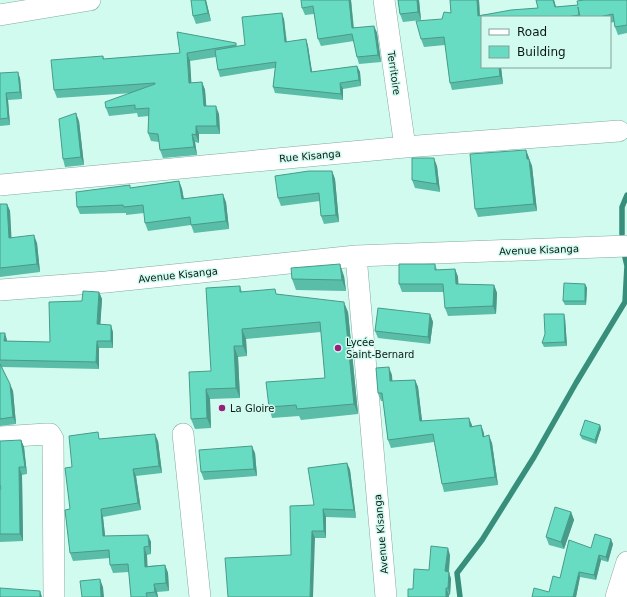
<svg xmlns="http://www.w3.org/2000/svg" width="627" height="597" font-family="'DejaVu Sans',sans-serif">
<style>
.lines{fill:none;stroke-linecap:round;stroke-linejoin:round}
.stream{stroke:#368e7b;stroke-width:5.5}
.minor-casing{stroke:#83aaa0;stroke-width:22}
.minor{stroke:#fff;stroke-width:21}
.wall{fill:#59bda7}
.shaded-wall{fill:#499a88}
.building{fill:#68dcc2;stroke:#499a88}
.poi-dot{fill:#98207a;stroke:#d2fbf0;stroke-width:1.5}
.labels{text-anchor:middle;dominant-baseline:central;stroke-width:3;stroke-linejoin:round;paint-order:stroke}
.street-label{font-size:10px;fill:#0a1915;stroke:#d2fbf0}
.poi-label{font-size:10px;fill:#0a1915;stroke:#d2fbf0;text-anchor:start}
</style>
<rect width="100%" height="100%" fill="#d2fbf0"/>
<g class="lines">
<path class="stream" d="M 622,234 L 622,207 L 627,195
M 460,597 L 457,573 L 482,540 L 534,457 L 576,383 L 625,302 L 627,266 L 624,253"/>
<g class="minor-casing">
<path id="minor" d="M 384,0 L 405,147
M 0,15 L 90,0
M 0,185 L 405,147 L 619,131
M 356,256 L 386,597
M 0,290 L 106,282 L 356,256 L 627,246
M 183,434 L 200,597
M 0,437 L 46,434 L 50,434 L 53,439 L 54,597
M 616,597 L 627,562"/>
</g>
<use href="#minor" class="minor"/>
</g>
<path class="wall" d="M 191,0 L 206,0 L 211,21 L 196,24 L 193,16 Z
M 351,0 L 354,28 L 374,26 L 377,33 L 381,62 L 359,64 L 357,57 L 354,41 L 321,46 L 318,39 L 314,14 L 305,15 L 302,8 Z
M 398,0 L 419,0 L 421,20 L 403,22 L 400,14 Z
M 450,0 L 479,0 L 480,15 L 538,8 L 536,0 L 554,0 L 556,7 L 578,5 L 627,0 L 627,33 L 618,35 L 615,27 L 614,22 L 610,23 L 610,17 L 482,17 L 482,67 L 501,67 L 503,84 L 452,90 L 450,83 L 445,45 L 424,47 L 421,39 L 442,19 L 451,13 Z
M 284,19 L 287,42 L 306,39 L 308,46 L 312,72 L 357,66 L 360,72 L 361,86 L 343,89 L 343,100 L 275,93 L 273,87 L 275,68 L 220,77 L 218,70 L 216,57 L 190,61 L 191,83 L 202,82 L 205,90 L 206,106 L 219,114 L 220,134 L 199,134 L 199,143 L 195,142 L 197,155 L 163,158 L 160,150 L 159,142 L 151,141 L 148,133 L 149,116 L 138,117 L 137,113 L 109,116 L 106,108 L 133,93 L 57,98 L 54,90 L 103,56 L 104,59 L 180,53 L 236,43 L 237,47 L 245,45 Z
M 0,73 L 20,78 L 22,99 L 8,100 L 10,125 L 0,126 Z
M 79,121 L 84,165 L 65,167 L 63,159 Z
M 526,150 L 532,166 L 537,211 L 478,217 L 475,209 Z
M 437,166 L 440,192 L 415,188 L 412,180 Z
M 332,171 L 335,179 L 339,222 L 324,224 L 321,216 L 320,201 L 281,206 L 278,198 Z
M 179,181 L 182,189 L 184,199 L 226,202 L 229,229 L 194,233 L 191,225 L 148,231 L 145,223 L 144,213 L 126,215 L 126,213 L 80,214 L 77,207 L 130,185 L 130,188 Z
M 0,204 L 7,204 L 10,211 L 11,238 L 37,243 L 40,272 L 0,277 Z
M 435,264 L 437,270 L 455,269 L 458,277 L 458,284 L 494,285 L 497,293 L 496,314 L 448,316 L 445,308 L 444,292 L 402,292 L 399,284 Z
M 344,276 L 346,291 L 296,290 L 292,279 Z
M 585,284 L 587,288 L 586,305 L 565,305 L 563,301 Z
M 240,286 L 242,292 L 277,294 L 348,312 L 358,414 L 301,420 L 299,416 L 272,418 L 269,407 L 325,378 L 321,332 L 246,339 L 247,356 L 238,357 L 240,398 L 210,399 L 211,428 L 195,429 L 191,419 L 211,371 Z
M 99,292 L 102,299 L 100,324 L 113,332 L 113,348 L 99,348 L 99,369 L 2,367 L 13,391 L 16,424 L 0,426 L 0,333 L 7,341 L 50,342 L 82,301 Z
M 430,314 L 433,322 L 430,344 L 378,338 L 375,331 Z
M 565,318 L 567,346 L 544,347 L 542,343 Z
M 392,375 L 392,381 L 415,380 L 418,387 L 422,421 L 472,425 L 472,427 L 481,425 L 484,436 L 492,443 L 498,485 L 444,492 L 442,484 L 434,442 L 391,448 L 388,440 L 383,401 L 381,401 L 378,393 Z
M 600,425 L 601,429 L 596,444 L 582,439 L 580,435 Z
M 101,439 L 158,441 L 162,473 L 136,476 L 141,510 L 103,517 L 105,536 L 148,535 L 151,542 L 151,554 L 147,555 L 147,566 L 165,565 L 168,573 L 169,591 L 157,592 L 158,597 L 131,597 L 129,572 L 113,573 L 110,565 L 110,558 L 73,561 L 70,553 L 70,509 L 72,467 Z
M 21,440 L 24,447 L 27,474 L 22,475 L 23,541 L 0,542 L 0,489 L 1,489 Z
M 255,453 L 257,476 L 204,480 L 201,472 Z
M 347,463 L 350,470 L 356,518 L 326,517 L 326,538 L 315,538 L 291,555 L 314,505 Z
M 571,512 L 574,520 L 564,549 L 549,545 L 546,537 Z
M 613,544 L 608,562 L 601,560 L 596,580 L 580,577 L 576,597 L 532,597 L 549,592 L 560,578 L 591,548 Z
M 450,555 L 449,572 L 451,579 L 450,595 L 413,589 L 429,570 Z"/>
<path class="shaded-wall" d="M 205,0 L 206,0 L 211,21 L 208,13 Z
M 349,0 L 351,0 L 354,35 L 352,28 Z
M 417,0 L 419,0 L 421,20 L 418,12 Z
M 477,0 L 479,0 L 480,23 L 478,16 Z
M 553,0 L 554,0 L 558,14 L 555,7 Z
M 282,13 L 284,19 L 287,49 L 285,42 Z
M 374,26 L 377,33 L 381,62 L 378,55 Z
M 306,39 L 308,46 L 313,78 L 311,72 Z
M 187,53 L 190,61 L 192,91 L 189,83 Z
M 357,66 L 360,72 L 361,86 L 359,80 Z
M 499,67 L 501,67 L 503,84 L 500,76 Z
M 18,72 L 20,78 L 22,99 L 20,92 Z
M 202,82 L 205,90 L 207,114 L 204,106 Z
M 340,83 L 343,89 L 343,100 L 341,94 Z
M 6,93 L 8,100 L 10,125 L 8,118 Z
M 216,106 L 219,114 L 220,134 L 217,126 Z
M 76,113 L 79,121 L 84,165 L 81,157 Z
M 196,126 L 199,134 L 199,143 L 196,135 Z
M 192,134 L 195,142 L 197,155 L 194,147 Z
M 526,150 L 529,158 L 530,166 L 527,159 Z
M 434,158 L 437,166 L 440,192 L 437,184 Z
M 529,159 L 532,166 L 537,211 L 534,204 Z
M 332,171 L 335,179 L 339,222 L 336,215 Z
M 179,181 L 182,189 L 185,207 L 182,199 Z
M 223,194 L 226,202 L 229,229 L 226,221 Z
M 7,204 L 10,211 L 12,246 L 9,238 Z
M 34,235 L 37,243 L 40,272 L 37,264 Z
M 340,264 L 344,276 L 346,291 L 342,280 Z
M 455,269 L 458,277 L 459,292 L 456,284 Z
M 585,284 L 587,288 L 586,305 L 585,301 Z
M 494,285 L 497,293 L 496,314 L 493,306 Z
M 99,292 L 102,299 L 100,331 L 97,324 Z
M 344,302 L 348,312 L 358,414 L 354,404 Z
M 430,314 L 433,322 L 430,344 L 428,337 Z
M 564,314 L 565,318 L 567,346 L 565,342 Z
M 111,325 L 113,332 L 113,348 L 111,341 Z
M 242,329 L 246,339 L 247,356 L 243,346 Z
M 5,333 L 7,340 L 7,348 L 4,341 Z
M 97,341 L 99,348 L 99,369 L 96,362 Z
M 234,346 L 238,357 L 240,398 L 236,388 Z
M 389,367 L 392,375 L 393,389 L 390,381 Z
M 415,380 L 418,387 L 423,429 L 420,421 Z
M 10,384 L 13,391 L 16,424 L 13,417 Z
M 206,389 L 210,399 L 211,428 L 207,418 Z
M 469,418 L 472,425 L 473,434 L 470,427 Z
M 481,425 L 484,433 L 485,444 L 483,437 Z
M 600,425 L 601,429 L 596,444 L 595,440 Z
M 155,434 L 158,441 L 162,473 L 159,466 Z
M 489,435 L 492,443 L 498,485 L 495,477 Z
M 21,440 L 24,447 L 27,474 L 25,467 Z
M 252,446 L 255,453 L 257,476 L 254,469 Z
M 347,463 L 350,470 L 356,518 L 354,510 Z
M 19,467 L 22,475 L 23,541 L 20,534 Z
M 133,469 L 136,476 L 141,510 L 138,503 Z
M 101,509 L 103,517 L 106,544 L 103,536 Z
M 323,509 L 326,517 L 326,538 L 324,531 Z
M 571,512 L 574,520 L 564,549 L 561,542 Z
M 312,531 L 315,538 L 313,597 L 310,597 Z
M 148,535 L 151,542 L 151,554 L 149,546 Z
M 611,539 L 613,544 L 608,562 L 606,557 Z
M 144,547 L 147,555 L 148,574 L 145,567 Z
M 448,548 L 450,555 L 448,579 L 445,571 Z
M 599,555 L 601,560 L 596,580 L 594,575 Z
M 165,565 L 168,573 L 169,591 L 166,583 Z
M 449,572 L 451,579 L 450,595 L 448,588 Z
M 579,572 L 580,577 L 576,597 L 573,597 Z
M 100,579 L 103,587 L 104,597 L 101,597 Z
M 154,584 L 157,592 L 158,597 L 157,597 L 155,592 Z
M 446,588 L 449,595 L 449,597 L 446,597 Z
M 40,591 L 42,597 L 40,597 Z"/>
<path class="building" d="M 191,0 L 205,0 L 208,13 L 193,16 Z
M 301,0 L 349,0 L 352,28 L 374,26 L 378,55 L 357,57 L 352,34 L 318,39 L 313,6 L 302,8 Z
M 398,0 L 417,0 L 418,12 L 400,14 Z
M 450,0 L 477,0 L 478,16 L 511,10 L 538,8 L 536,0 L 553,0 L 555,7 L 578,5 L 577,1 L 584,0 L 627,0 L 627,25 L 615,27 L 613,14 L 599,17 L 580,17 L 578,7 L 579,15 L 567,17 L 482,17 L 482,67 L 499,67 L 500,76 L 450,83 L 444,37 L 421,39 L 416,21 L 442,19 L 444,12 L 451,13 Z
M 282,13 L 285,42 L 306,39 L 311,72 L 357,66 L 359,80 L 340,83 L 341,94 L 273,87 L 276,62 L 218,70 L 215,50 L 245,45 L 242,17 Z
M 177,32 L 236,43 L 236,45 L 187,53 L 189,83 L 202,82 L 204,106 L 216,106 L 217,126 L 196,126 L 196,135 L 192,134 L 194,147 L 160,150 L 158,134 L 148,133 L 149,108 L 135,109 L 135,105 L 106,108 L 105,102 L 155,84 L 155,83 L 54,90 L 51,60 L 103,56 L 103,59 L 180,53 Z
M 18,72 L 20,92 L 6,93 L 8,118 L 0,119 L 0,73 Z
M 76,113 L 81,157 L 63,159 L 59,119 Z
M 526,150 L 527,159 L 529,159 L 534,204 L 475,209 L 470,154 Z
M 412,158 L 434,158 L 437,184 L 412,180 Z
M 309,171 L 332,171 L 336,215 L 321,216 L 319,193 L 278,198 L 275,176 Z
M 179,181 L 182,199 L 223,194 L 226,221 L 191,225 L 190,217 L 145,223 L 143,205 L 124,207 L 123,205 L 77,207 L 76,192 L 130,185 L 130,188 Z
M 0,204 L 7,204 L 9,238 L 34,235 L 37,264 L 0,268 Z
M 340,264 L 342,280 L 292,279 L 291,268 Z
M 399,264 L 435,264 L 435,270 L 455,269 L 456,284 L 494,285 L 493,306 L 445,308 L 443,284 L 399,284 Z
M 564,283 L 585,284 L 585,301 L 563,301 Z
M 240,286 L 240,292 L 275,289 L 276,294 L 344,302 L 354,404 L 297,409 L 296,405 L 269,407 L 266,382 L 325,378 L 320,322 L 242,329 L 243,346 L 234,346 L 236,388 L 206,389 L 207,418 L 191,419 L 189,372 L 211,371 L 206,288 Z
M 83,291 L 99,292 L 97,324 L 111,325 L 111,341 L 97,341 L 96,362 L 0,360 L 0,333 L 5,333 L 4,341 L 50,342 L 49,302 L 82,301 Z
M 378,308 L 430,314 L 428,337 L 375,331 Z
M 544,314 L 564,314 L 565,342 L 542,343 L 545,334 Z
M 0,364 L 10,384 L 13,417 L 0,419 Z
M 389,367 L 390,381 L 415,380 L 420,421 L 469,418 L 470,427 L 481,425 L 483,437 L 489,435 L 495,477 L 442,484 L 433,434 L 388,440 L 382,393 L 378,393 L 376,368 Z
M 585,420 L 600,425 L 595,440 L 580,435 Z
M 98,432 L 99,439 L 155,434 L 159,466 L 133,469 L 138,503 L 101,509 L 103,536 L 148,535 L 149,546 L 144,547 L 145,567 L 165,565 L 166,583 L 154,584 L 155,592 L 146,593 L 147,597 L 131,597 L 128,564 L 110,565 L 109,550 L 70,553 L 65,510 L 70,509 L 65,468 L 72,467 L 69,436 Z
M 21,440 L 25,467 L 19,467 L 20,534 L 0,534 L 0,489 L 1,489 L 0,484 L 0,441 Z
M 252,446 L 254,469 L 201,472 L 199,450 Z
M 347,463 L 354,510 L 323,509 L 324,531 L 312,531 L 310,597 L 228,597 L 225,558 L 291,555 L 290,506 L 314,505 L 308,468 Z
M 555,507 L 571,512 L 561,542 L 546,537 Z
M 595,534 L 611,539 L 606,557 L 599,555 L 594,575 L 579,572 L 573,597 L 532,597 L 534,588 L 549,592 L 553,576 L 560,578 L 569,540 L 591,548 Z
M 431,546 L 448,548 L 445,571 L 449,572 L 448,588 L 446,588 L 446,597 L 408,597 L 408,589 L 413,589 L 414,569 L 429,570 Z
M 100,579 L 101,597 L 82,597 L 80,581 Z
M 0,588 L 40,591 L 40,597 L 0,597 Z"/>
<g class="poi-dot">
<circle cx="338" cy="348" r="4"/>
<circle cx="222" cy="408" r="4"/>
</g>
<g class="labels">
<g class="street-label">
<text transform="translate(394 73) rotate(82)">Territoire</text>
<text transform="translate(310 156) rotate(-5)">Rue Kisanga</text>
<text transform="translate(539 250) rotate(-2)">Avenue Kisanga</text>
<text transform="translate(178 275) rotate(-6)">Avenue Kisanga</text>
<text transform="translate(381 534) rotate(-95)">Avenue Kisanga</text>
</g>
<g class="poi-label">
<text x="346" y="342">Lycée<tspan x="346" dy="12">Saint-Bernard</tspan></text>
<text x="230" y="408">La Gloire</text>
</g>
</g>
<rect x="481" y="16" width="130" height="52" fill="#d2fbf0" stroke="#82a198"/>
<rect x="489" y="29" width="20" height="6" fill="#ffffff" stroke="#82a198"/>
<text x="517" y="36" font-size="12" fill="#0a1915">Road</text>
<rect x="489" y="46" width="20" height="12" fill="#68dcc2" stroke="#82a198"/>
<text x="517" y="56" font-size="12" fill="#0a1915">Building</text>
</svg>
